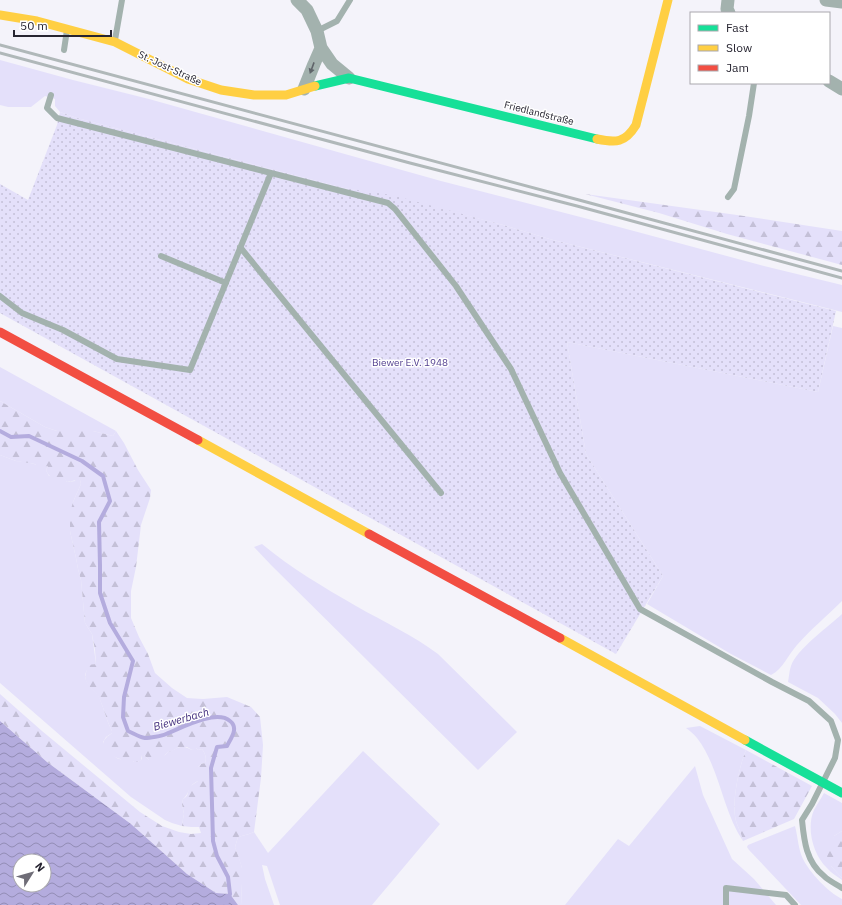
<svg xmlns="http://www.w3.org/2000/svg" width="842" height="905" font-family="'IBM Plex Sans',sans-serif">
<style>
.grass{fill:#e4e0fa}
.forest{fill:url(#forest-firs)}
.garden{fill:url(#garden-dots)}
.water{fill:url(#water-waves);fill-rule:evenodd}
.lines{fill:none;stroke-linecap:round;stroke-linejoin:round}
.stream{stroke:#b4acde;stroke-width:4}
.lane{stroke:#a3b2ae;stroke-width:6}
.street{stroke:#a3b2ae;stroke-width:13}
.fast{stroke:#16e098;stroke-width:9}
.slow{stroke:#ffcf43;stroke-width:9}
.jam{stroke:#f24e42;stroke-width:9}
.rail{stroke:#b0b8b9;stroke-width:3}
.oneway{fill:#5f6469}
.labels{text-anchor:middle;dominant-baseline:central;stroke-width:3;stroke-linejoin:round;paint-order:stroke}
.street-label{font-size:10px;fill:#272531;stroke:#fff}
.park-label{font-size:10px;fill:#513e8f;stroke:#fff}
.water-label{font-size:11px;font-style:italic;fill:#422d7d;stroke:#fff}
</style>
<defs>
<pattern id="forest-firs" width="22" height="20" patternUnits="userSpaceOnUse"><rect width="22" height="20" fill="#e4e0fa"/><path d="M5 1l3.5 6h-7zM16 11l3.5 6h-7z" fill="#c4c0d7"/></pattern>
<pattern id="garden-dots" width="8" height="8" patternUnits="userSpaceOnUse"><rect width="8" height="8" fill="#e4e0fa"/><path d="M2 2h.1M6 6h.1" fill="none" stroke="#c4c0d7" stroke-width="1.8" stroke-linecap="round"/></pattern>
<pattern id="water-waves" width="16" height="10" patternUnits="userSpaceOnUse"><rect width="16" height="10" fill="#b4acde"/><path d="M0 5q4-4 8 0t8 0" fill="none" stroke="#928cb5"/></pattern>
</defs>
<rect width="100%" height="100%" fill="#f4f3fa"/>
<path class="grass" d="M 0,60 L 73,80 L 149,99 L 441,181 L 619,227 L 764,266 L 842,285 L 842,312 L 553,240 L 503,225 L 392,196 L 344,188 L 77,118 L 60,112 L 55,106 L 55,99 L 45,96 L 31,107 L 8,107 L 0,105 Z
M 833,326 L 842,328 L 842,601 C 827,616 811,629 797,645 C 788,655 783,669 771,675 L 731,654 L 647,604 L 663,576 L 586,454 L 567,342 L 818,392 Z
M 0,367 L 116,431 L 113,436 L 93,431 L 57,431 L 45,427 L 0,401 Z
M 0,455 L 16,461 L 26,462 L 42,466 L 48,466 L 46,470 L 49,476 L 64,477 L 67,482 L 75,481 L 76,478 L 75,475 L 78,474 L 80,480 L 81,484 L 73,502 L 70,524 L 70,531 L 76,558 L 78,569 L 81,580 L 85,623 L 92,634 L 96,664 C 89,665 83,673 86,680 C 88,686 95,690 98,695 C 104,707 106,720 112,731 L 112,733 L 106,737 L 103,742 C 108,755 119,762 133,761 L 134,762 L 138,762 L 142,759 L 142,755 L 144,755 L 149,760 L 165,755 L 168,752 C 173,751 177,747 181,747 C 185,746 189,749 192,750 L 196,748 L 198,750 L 202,749 C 205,753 207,758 205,763 L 201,764 L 198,767 L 198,781 C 196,782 194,783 192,785 C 188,790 188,795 183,799 L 182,804 L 184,814 L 183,819 L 182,826 L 172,823 L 165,820 L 131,797 L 0,683 Z
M 262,544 C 291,568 323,587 356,606 C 384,622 413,635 438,654 L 517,732 L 478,770 L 271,565 L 254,547 Z
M 842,614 L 842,723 L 835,714 L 818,698 L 788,682 C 789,677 789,672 791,666 C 796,650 829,626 842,614 Z
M 700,726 L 746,750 C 739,767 731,803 736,821 C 738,828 742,834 743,841 C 722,810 720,768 697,738 C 694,734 690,731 686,728 Z
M 363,751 L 440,824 L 372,905 L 280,905 L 267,866 L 262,865 L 265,879 L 274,905 L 241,905 L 242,883 L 242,868 L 235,847 L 238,837 L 249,834 L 254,832 L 268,853 Z
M 695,766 L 703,795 L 732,859 L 754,879 L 776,905 L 565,905 L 618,839 L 629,846 Z
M 824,793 L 842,803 L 842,831 L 834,836 L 831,866 L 842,878 L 842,880 C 837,876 831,873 827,868 C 813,855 806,828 814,810 C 817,804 821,799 824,793 Z
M 795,826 C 798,837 798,849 803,859 C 810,873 828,892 842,899 L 842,905 L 801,905 L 749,850 L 747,847 L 748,845 Z"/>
<path class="forest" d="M 585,194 L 737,215 L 842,231 L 842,265 L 727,234 L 659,213 Z
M 0,401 L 45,427 L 57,431 L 93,431 L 113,436 L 116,431 L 124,443 L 138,470 L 151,490 L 150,498 L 141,525 L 136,567 L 131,591 L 131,618 L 139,637 L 148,654 L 155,673 L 172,688 L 187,698 L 203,699 L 227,697 L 251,707 L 260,717 L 263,745 L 261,778 L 254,832 L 249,834 L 238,837 L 235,847 L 240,861 L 242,868 L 242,883 L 241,905 L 238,905 L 230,894 L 216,893 L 187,874 L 131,824 L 47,762 L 0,721 L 0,694 L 42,731 L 140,812 L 162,826 L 179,832 L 191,834 L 201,833 L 199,827 L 191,827 L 182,826 L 183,819 L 184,814 L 182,804 L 183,799 C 188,797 188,792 189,787 L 198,781 L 197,778 L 198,776 L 197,772 L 198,768 L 198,767 L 201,764 L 205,763 C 207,758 205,753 202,749 L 198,750 L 196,748 L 196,749 L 192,750 L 187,747 L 179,747 L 172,751 L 168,752 C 161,759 159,760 149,760 L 144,755 L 142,755 L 141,760 L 138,762 L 134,762 L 133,761 C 130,762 127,761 123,763 L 120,759 L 112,756 L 103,746 C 103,739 107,737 112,733 L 112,731 C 106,720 104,707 98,696 C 95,690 88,687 86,681 C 84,677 87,670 88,665 L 96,664 L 95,650 L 92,634 L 85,623 L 81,580 L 78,569 L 76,558 L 70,531 L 70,513 L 73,502 L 81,484 L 80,480 L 77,475 L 76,475 L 77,480 L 67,482 L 64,478 L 61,481 C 53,480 49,477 46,470 L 48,466 L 39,467 L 35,464 L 16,461 L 0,455 Z
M 746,750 L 812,786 L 794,819 L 743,841 C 742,834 738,828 736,821 C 731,803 739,767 746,750 Z
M 842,831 L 842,878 L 831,866 L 827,856 L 834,836 Z"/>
<path class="garden" d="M 60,112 L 77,118 L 344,188 L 392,195 L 503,225 L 553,240 L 836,311 L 818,392 L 567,342 L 586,454 L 663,576 L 616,654 L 0,313 L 0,184 L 28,200 L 57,125 Z"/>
<path class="water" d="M 0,721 L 47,762 L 131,824 L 187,874 L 216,893 L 230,894 L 238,905 L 0,905 ZM 20,861 L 44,861 L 44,885 L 20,885 Z"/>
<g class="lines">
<path class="stream" d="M 0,431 L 11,437 L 29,436 L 82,461 L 103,476 L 110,501 L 99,522 L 100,566 L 100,593 L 110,623 L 133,661 L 124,697 L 123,717 L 128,731 C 133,733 139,737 145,738 C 149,738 162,736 166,734 C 181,728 216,709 230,721 C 239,728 231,738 227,746 L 217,747 L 211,768 L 213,841 L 217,856 L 228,877 L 230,894 L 226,905"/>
<path class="lane" d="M 317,31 L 337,21 L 350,0
M 115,40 L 122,0
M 64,50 L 67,30
M 51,95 L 47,108 L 57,118 L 388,203 L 395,209 L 456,286 L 511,369 L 560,473 L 640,609 L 772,682 L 809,701 L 831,721 L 838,740 L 835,758 L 812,804 L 802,820 C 804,840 806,862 824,876 C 829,881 836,884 842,888
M 728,197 L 734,189 L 749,116 L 754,83
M 240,247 L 441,493
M 161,256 L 226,283
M 0,296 L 22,313 L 63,330 L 117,359 L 190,370 L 271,173
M 726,905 L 726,888 L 786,895 L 795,905"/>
<path class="street" d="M 297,0 L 307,10 L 317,31 L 321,48 L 332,64 L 349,78
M 728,0 L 727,9 L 729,13
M 826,0 L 842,2
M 829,81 L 842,89
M 304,89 L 314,64 L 321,48"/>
<path class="fast" d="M 315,86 L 349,78 L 597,139
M 745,740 L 842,793"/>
<path class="slow" d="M 0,15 L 37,21 L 115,42 L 188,79 L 221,90 L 254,95 L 286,95 L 315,86
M 597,139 C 616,143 625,143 636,125 L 668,0
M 198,440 L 369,534
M 560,638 L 745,740"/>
<path class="jam" d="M 0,332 L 198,440
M 369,534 L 560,638"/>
<path class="rail" d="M 0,45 L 579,200 L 842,271
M 0,53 L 410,163 L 577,206 L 842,278"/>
</g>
<defs><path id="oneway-solid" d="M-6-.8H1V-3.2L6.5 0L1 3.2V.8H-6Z"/></defs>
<use class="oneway" href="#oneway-solid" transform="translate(312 68) rotate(110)"/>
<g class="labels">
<g class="street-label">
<text transform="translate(170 68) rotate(25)">St.-Jost-Straße</text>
<text transform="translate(539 113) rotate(14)">Friedlandstraße</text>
</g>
<g class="park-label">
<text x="410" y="362">Biewer E.V. 1948</text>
</g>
<g class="water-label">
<text transform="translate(181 719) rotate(-16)">Biewerbach</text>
</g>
</g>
<rect x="690" y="12" width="140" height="72" fill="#ffffff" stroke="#a9a8ad"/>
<rect x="698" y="25" width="20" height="6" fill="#16e098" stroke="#a9a8ad"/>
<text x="726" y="32" font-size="12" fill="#272531">Fast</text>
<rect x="698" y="45" width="20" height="6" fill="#ffcf43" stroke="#a9a8ad"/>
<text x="726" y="52" font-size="12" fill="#272531">Slow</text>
<rect x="698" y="65" width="20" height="6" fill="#f24e42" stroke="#a9a8ad"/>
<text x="726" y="72" font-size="12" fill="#272531">Jam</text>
<g transform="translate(32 873) rotate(53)"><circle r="19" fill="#ffffff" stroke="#a9a8ad"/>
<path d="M0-3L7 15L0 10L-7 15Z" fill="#6f6d77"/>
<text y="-6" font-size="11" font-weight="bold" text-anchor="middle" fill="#272531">N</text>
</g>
<path d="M14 30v6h97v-6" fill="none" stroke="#272531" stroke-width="2"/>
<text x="20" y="30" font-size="12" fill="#272531" stroke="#ffffff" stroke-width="3" paint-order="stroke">50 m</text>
</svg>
